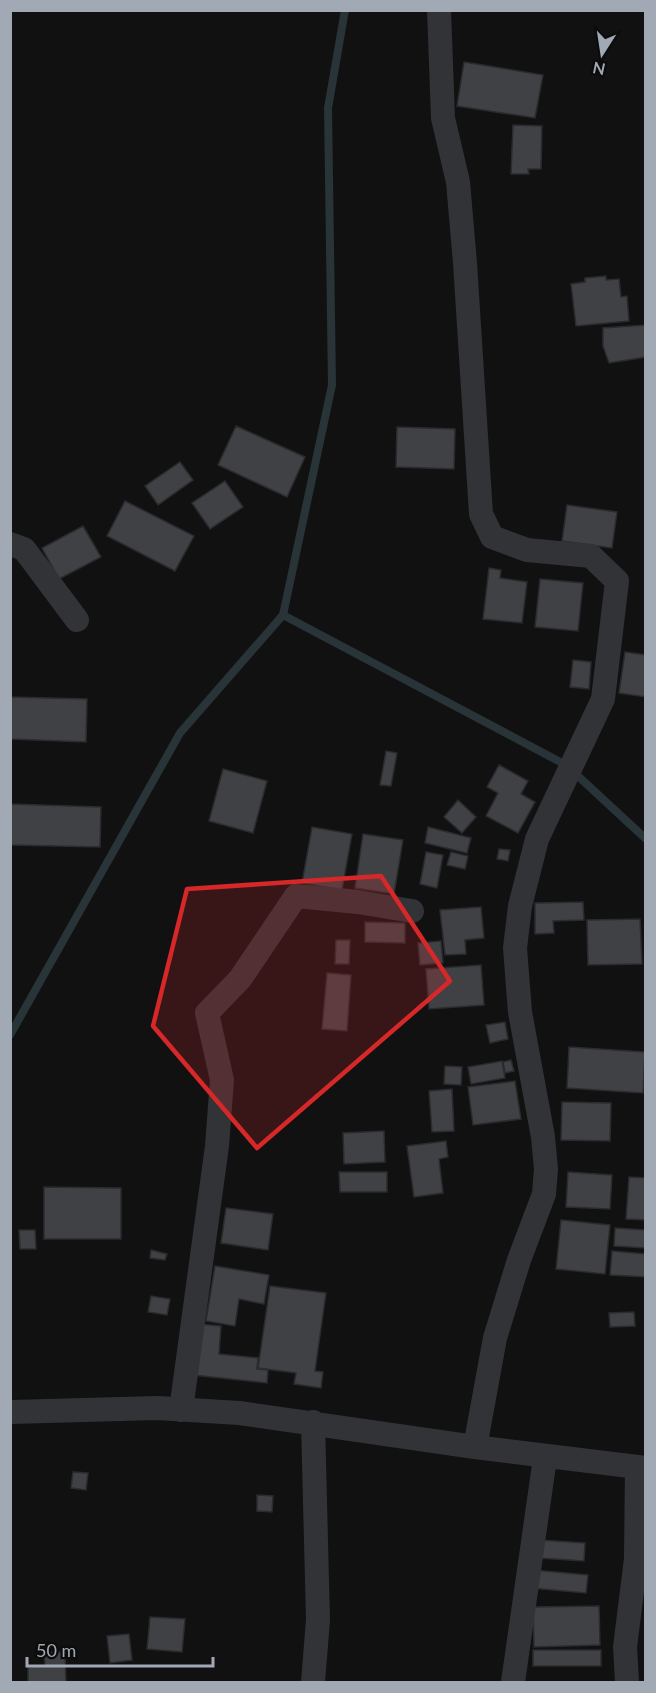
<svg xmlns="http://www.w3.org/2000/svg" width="656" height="1693" font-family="Lato,sans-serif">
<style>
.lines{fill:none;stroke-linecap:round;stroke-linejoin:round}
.stream{stroke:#293438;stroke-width:8}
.building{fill:#404145;stroke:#2b2b2e;stroke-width:1.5}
.street{stroke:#323337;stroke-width:24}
.marked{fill:#d62828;fill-opacity:0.2;stroke:#d62828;stroke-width:4.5;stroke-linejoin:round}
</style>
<rect width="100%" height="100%" fill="#111112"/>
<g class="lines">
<path class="stream" d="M 283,615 L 566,765 L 646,839
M 10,1035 L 180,733 L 283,615 L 332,385 L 328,108 L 345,10"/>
</g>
<path class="building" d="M 464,62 L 543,75 L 535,118 L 457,106 Z
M 513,125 L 542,126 L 541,169 L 528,169 L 529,174 L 511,174 Z
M 606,276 L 606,280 L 619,279 L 621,297 L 627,296 L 629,321 L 576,326 L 571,284 L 585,282 L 585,278 Z
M 646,325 L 646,357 L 609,363 L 603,346 L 603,328 Z
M 236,426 L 305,457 L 287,497 L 218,465 Z
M 397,427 L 455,429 L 454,469 L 396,467 Z
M 180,462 L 193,480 L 158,505 L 145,486 Z
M 225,481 L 243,507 L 210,529 L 192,503 Z
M 125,501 L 194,536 L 175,571 L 107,536 Z
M 567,505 L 617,512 L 612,548 L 562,541 Z
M 83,526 L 101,557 L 59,579 L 42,548 Z
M 489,568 L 501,570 L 500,578 L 527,582 L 522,623 L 483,619 Z
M 540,579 L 583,583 L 578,631 L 535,627 Z
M 625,652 L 646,655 L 646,697 L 619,693 Z
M 573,660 L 591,662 L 589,689 L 570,687 Z
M 10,697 L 87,699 L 86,742 L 10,739 Z
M 386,751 L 397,753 L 391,786 L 380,785 Z
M 499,765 L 528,781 L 521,794 L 535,802 L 518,833 L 486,816 L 498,793 L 487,787 Z
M 223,769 L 267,781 L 253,833 L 209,821 Z
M 458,800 L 476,817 L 462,833 L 444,817 Z
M 10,804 L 101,807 L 100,847 L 10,845 Z
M 312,827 L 352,834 L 342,890 L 302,883 Z
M 428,827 L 471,838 L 467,853 L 425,843 Z
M 363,834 L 403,840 L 394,894 L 355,888 Z
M 499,849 L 510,850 L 508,861 L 497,859 Z
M 426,852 L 443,855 L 437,888 L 420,884 Z
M 451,852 L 468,856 L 465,869 L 447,865 Z
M 583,902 L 584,920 L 553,921 L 554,933 L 535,934 L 535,903 Z
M 481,907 L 484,938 L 465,940 L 466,954 L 445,955 L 440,910 Z
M 640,919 L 642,964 L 588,965 L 587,920 Z
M 365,922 L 405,923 L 405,943 L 365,942 Z
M 336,940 L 350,940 L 349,964 L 335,964 Z
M 441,941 L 443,963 L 420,965 L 418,943 Z
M 481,965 L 484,1005 L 429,1009 L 426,969 Z
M 327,973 L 351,975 L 347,1031 L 322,1029 Z
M 505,1022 L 508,1039 L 490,1043 L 486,1025 Z
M 569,1047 L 645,1052 L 643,1093 L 567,1088 Z
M 511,1060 L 514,1071 L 505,1073 L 503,1062 Z
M 502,1061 L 505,1078 L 471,1084 L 468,1067 Z
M 445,1066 L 462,1067 L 461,1085 L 444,1084 Z
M 515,1081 L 521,1119 L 473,1125 L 468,1087 Z
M 452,1089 L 454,1131 L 432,1132 L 429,1091 Z
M 562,1102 L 611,1103 L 610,1141 L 561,1140 Z
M 384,1131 L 385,1162 L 344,1164 L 343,1133 Z
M 446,1141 L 448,1157 L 439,1159 L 443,1193 L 414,1197 L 407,1146 Z
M 339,1172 L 387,1172 L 387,1192 L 340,1192 Z
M 568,1172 L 612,1175 L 610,1209 L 566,1207 Z
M 629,1177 L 646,1178 L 646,1220 L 626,1219 Z
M 44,1187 L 121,1188 L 121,1239 L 44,1239 Z
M 226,1208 L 273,1214 L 268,1250 L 221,1243 Z
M 561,1220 L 610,1225 L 605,1274 L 556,1269 Z
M 615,1228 L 646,1230 L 646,1248 L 614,1246 Z
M 19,1230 L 35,1230 L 36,1249 L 20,1249 Z
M 151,1250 L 167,1254 L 165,1260 L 150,1258 Z
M 612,1251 L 646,1254 L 646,1277 L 610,1275 Z
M 215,1266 L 269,1275 L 264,1304 L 239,1299 L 235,1326 L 206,1321 Z
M 270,1286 L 326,1293 L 315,1371 L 323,1372 L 321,1388 L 294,1384 L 296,1373 L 258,1368 Z
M 151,1296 L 170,1299 L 167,1315 L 148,1312 Z
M 634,1312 L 635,1326 L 610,1327 L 609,1313 Z
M 198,1324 L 221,1326 L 219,1354 L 258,1358 L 257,1369 L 268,1370 L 267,1383 L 193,1375 Z
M 73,1472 L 88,1473 L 86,1490 L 71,1488 Z
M 257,1495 L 273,1496 L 272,1512 L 257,1511 Z
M 540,1540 L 585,1543 L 584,1561 L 539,1558 Z
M 533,1570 L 588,1575 L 586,1593 L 531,1588 Z
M 599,1606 L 600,1645 L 534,1647 L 533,1607 Z
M 150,1617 L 185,1619 L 182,1652 L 147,1649 Z
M 129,1634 L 132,1660 L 110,1663 L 107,1636 Z
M 533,1650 L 601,1650 L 601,1666 L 533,1666 Z
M 44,1652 L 65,1652 L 66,1682 L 28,1682 L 28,1667 L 45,1666 Z"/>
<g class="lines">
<path class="street" d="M 439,10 L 443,118 L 458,182 L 465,263 L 481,514 L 492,537 L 527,550 L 591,556 L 617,581 L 603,699 L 537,839 L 520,906 L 515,948 L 520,1012 L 543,1137 L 546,1169 L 544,1194 L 519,1260 L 495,1338 L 475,1447
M 10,544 L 24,549 L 77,620
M 181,1410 L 217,1146 L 222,1080 L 207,1013 L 240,979 L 296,896 L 358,902 L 412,911
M 10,1412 L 158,1408 L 239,1413 L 475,1447 L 646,1468
M 313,1682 L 318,1620 L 313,1422
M 513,1682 L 544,1465 L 548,1456
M 627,1682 L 625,1647 L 636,1559 L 637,1467"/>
</g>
<path class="marked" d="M 381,876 L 450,981 L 257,1148 L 153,1026 L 187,889 Z"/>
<rect width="656" height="1693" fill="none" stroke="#a1aab4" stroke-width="24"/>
<g transform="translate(602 54) rotate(192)" stroke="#0c0c0d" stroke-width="4.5" paint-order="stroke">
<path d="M0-4.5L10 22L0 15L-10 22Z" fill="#a1aab4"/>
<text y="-9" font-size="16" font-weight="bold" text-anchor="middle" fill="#a1aab4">N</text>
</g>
<path d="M27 1657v9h186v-9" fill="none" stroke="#a1aab4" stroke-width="3"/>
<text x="36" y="1657" font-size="18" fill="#a1aab4" stroke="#0c0c0d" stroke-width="4.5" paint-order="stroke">50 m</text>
</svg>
